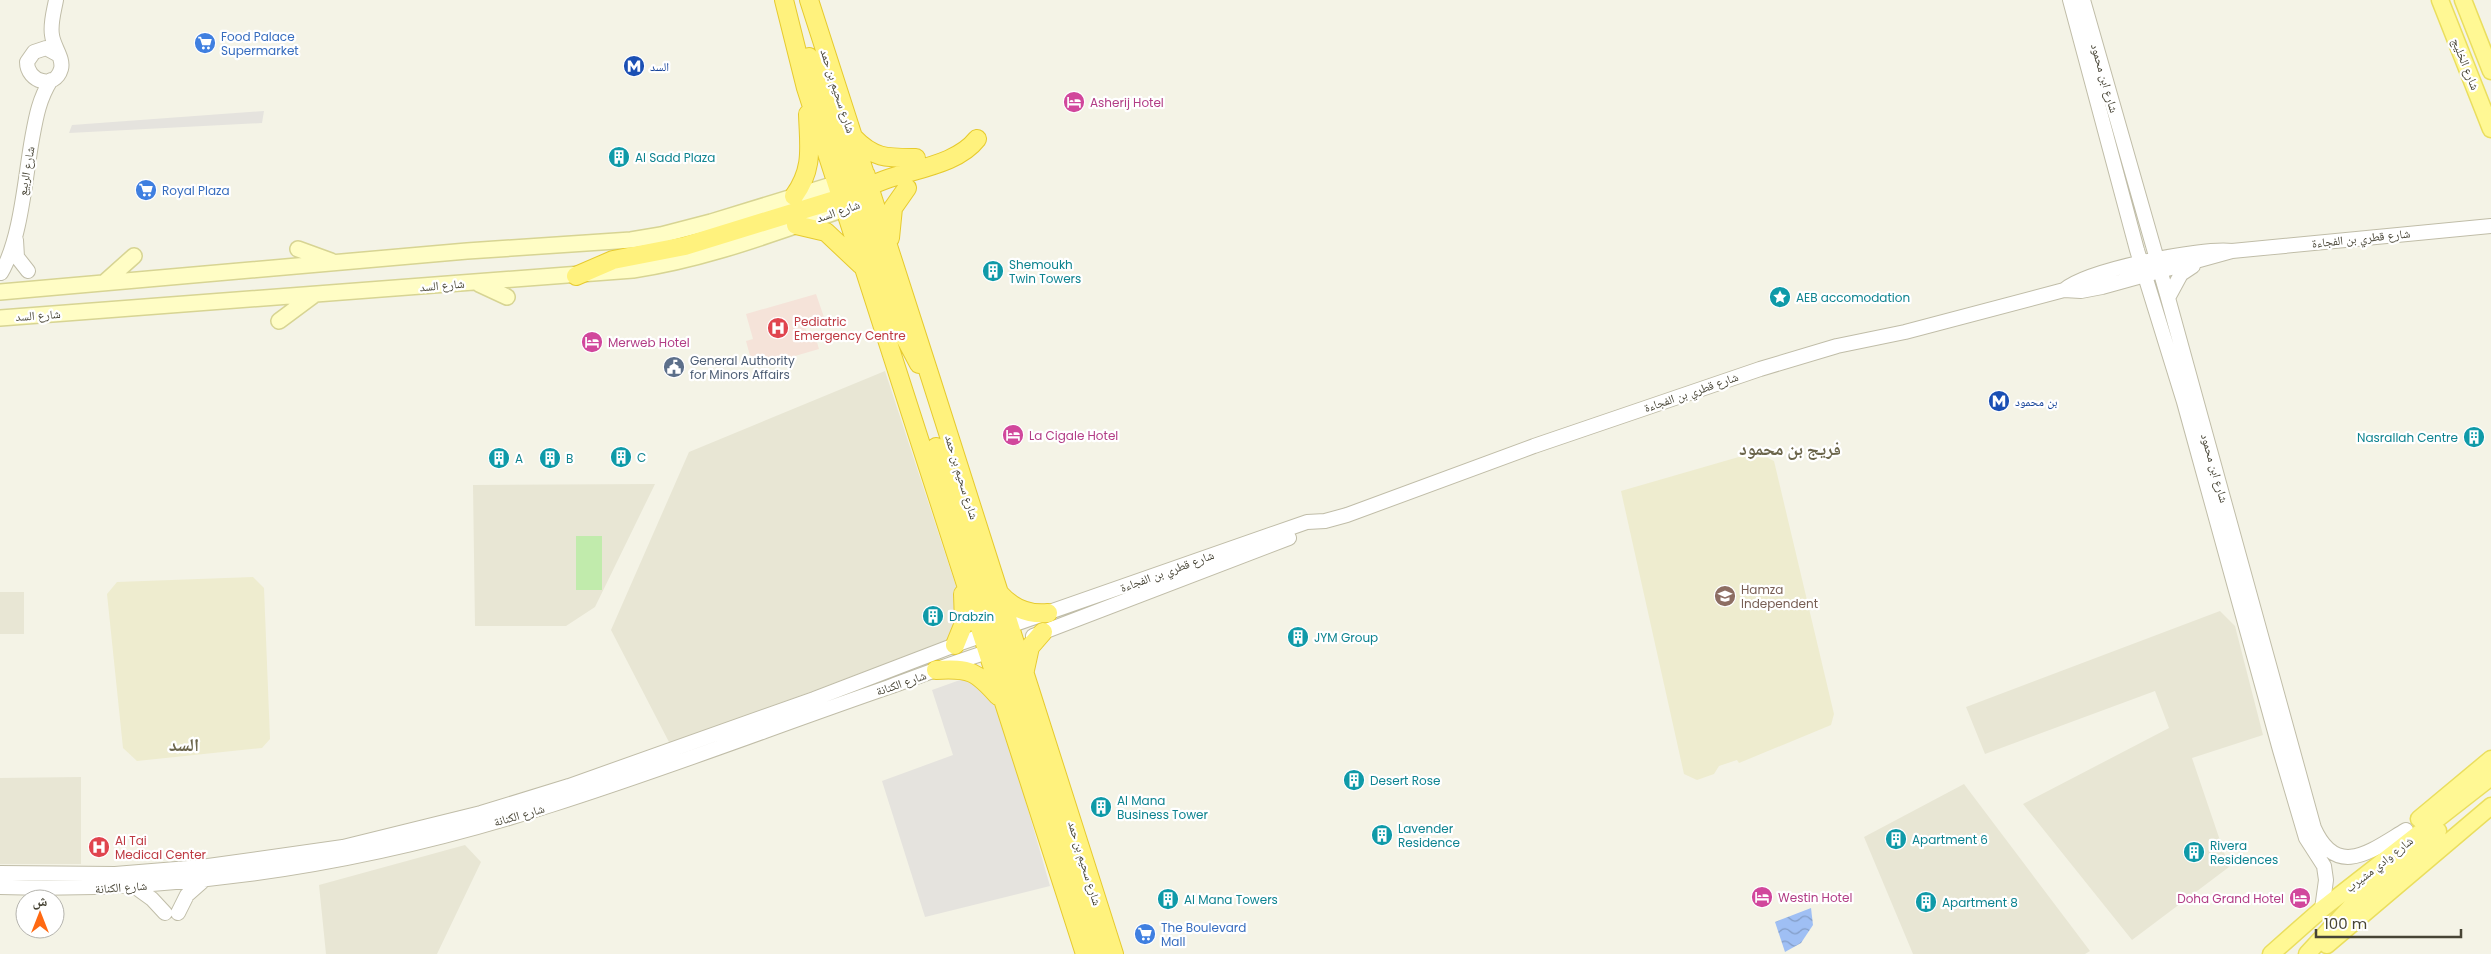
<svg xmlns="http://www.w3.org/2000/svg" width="2491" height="954" font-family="Poppins,'Noto Naskh Arabic',sans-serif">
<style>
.residential{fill:#e8e6d4}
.education{fill:#eeeccf}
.medical{fill:#f5e3d9}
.garden{fill:#c1ebac}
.parking{fill:#e5e3de}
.water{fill:url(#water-waves)}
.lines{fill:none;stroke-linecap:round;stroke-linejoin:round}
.tertiary-casing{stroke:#c0bda8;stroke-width:16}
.secondary-casing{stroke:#d7d493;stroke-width:18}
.primary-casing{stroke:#eade5e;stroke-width:19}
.trunk-casing{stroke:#e6ca2e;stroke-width:20}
.tertiary{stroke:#fff;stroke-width:14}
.secondary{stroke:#fffdc5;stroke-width:15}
.primary{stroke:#fff894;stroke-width:16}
.trunk{stroke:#fff27d;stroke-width:18}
.labels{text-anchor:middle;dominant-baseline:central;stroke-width:4.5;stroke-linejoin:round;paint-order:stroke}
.shop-label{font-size:12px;fill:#366cbe;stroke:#fff;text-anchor:start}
.street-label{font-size:12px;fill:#474435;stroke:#fff}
.transit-label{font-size:12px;fill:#164399;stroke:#fff;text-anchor:start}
.hotel-label{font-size:12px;fill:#b23c85;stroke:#fff;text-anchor:start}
.culture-label{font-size:12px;fill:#0d838f;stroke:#fff;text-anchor:start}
.health-label{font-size:12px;fill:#be3a42;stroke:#fff;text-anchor:start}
.service-label{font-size:12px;fill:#4e5e75;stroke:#fff;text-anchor:start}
.education-label{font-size:12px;fill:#785e54;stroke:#fff;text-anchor:start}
.district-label{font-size:18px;font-weight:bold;fill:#6b654b;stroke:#fff}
</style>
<defs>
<pattern id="water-waves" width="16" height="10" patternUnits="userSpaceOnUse" patternTransform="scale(1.25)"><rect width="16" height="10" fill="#9fbff4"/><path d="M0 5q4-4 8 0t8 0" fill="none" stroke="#839dc6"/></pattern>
</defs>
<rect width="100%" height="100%" fill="#f4f3e6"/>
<path class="residential" d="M 885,371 L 971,632 L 670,744 L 611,630 L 689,452 Z
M 655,484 L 595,607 L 566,626 L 475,626 L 473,485 Z
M 0,592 L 24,592 L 24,634 L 0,634 Z
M 2220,611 L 2235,626 L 2263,735 L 2192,758 L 2229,867 L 2132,940 L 2023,804 L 2169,728 L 2155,691 L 1985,754 L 1966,707 Z
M 81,777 L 81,864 L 0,864 L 0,778 Z
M 1964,784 L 2090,951 L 2085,954 L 1913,954 L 1864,837 Z
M 465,845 L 481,862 L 437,954 L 326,954 L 319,885 Z"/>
<path class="education" d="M 1756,452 L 1774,461 L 1834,714 L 1831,725 L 1739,763 L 1737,760 L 1719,766 L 1714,774 L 1697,780 L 1684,774 L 1621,491 Z
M 253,577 L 264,588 L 270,739 L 262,748 L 137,761 L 123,748 L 107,594 L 117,582 Z"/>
<path class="medical" d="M 816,294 L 825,320 L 805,327 L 807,333 L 814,332 L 819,349 L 771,363 L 770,360 L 760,361 L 758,358 L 750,356 L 746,341 L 753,339 L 746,314 Z"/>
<path class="garden" d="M 576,536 L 602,536 L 602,590 L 576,590 Z"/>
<path class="parking" d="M 264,111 L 262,123 L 69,133 L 72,125 Z
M 988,670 L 1050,886 L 925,917 L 882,781 L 953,755 L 932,690 Z"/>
<path class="water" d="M 1811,908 L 1813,925 L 1801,943 L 1785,952 L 1775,922 Z"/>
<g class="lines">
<g class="tertiary-casing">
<path id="tertiary" d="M 56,0 C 54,11 50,24 52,35 C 53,46 64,58 61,69 C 55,90 27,82 27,62 L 34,52 L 46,48 L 57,54
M 2070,0 L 2137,250 L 2184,402 L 2280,750 L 2306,838 L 2324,866 L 2326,880 L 2322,909
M 2083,0 L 2168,298 L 2314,828 C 2337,880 2372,850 2406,830
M 16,240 L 17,257 L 28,271
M 1,273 C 21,239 25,178 32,139 C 36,117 39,99 51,80
M 2064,290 C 2087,270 2201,247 2232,251 L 2491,226
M 2168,298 L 2181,274 L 2193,266
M 1033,636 L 1289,538
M 0,873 L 115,874 L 201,867 L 343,847 L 481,813 L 569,786 L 814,699 L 955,645 L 1307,522 L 1325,521 L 1347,515 L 1534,446 L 1760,369 L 1837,346 L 1905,332 L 2064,290 L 2081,291 L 2102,287 L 2232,251
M 134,886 L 152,899 L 165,913
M 0,887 C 189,893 371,863 551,805 C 665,769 776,726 889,687 C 925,674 960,660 997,649
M 178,913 L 187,895 L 204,880"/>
</g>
<g class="secondary-casing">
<path id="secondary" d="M 298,249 L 331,261
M 106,281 L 134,256
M 479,284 L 507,297
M 0,292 L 467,251 L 631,240 L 661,235 L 711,222 L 848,180
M 0,318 L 633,270 C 709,259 781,230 854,206
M 279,321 L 314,295"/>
</g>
<g class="primary-casing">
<path id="primary" d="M 2440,0 L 2491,129
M 2463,0 L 2491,71
M 2419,819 L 2491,759
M 2327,945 L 2491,806
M 2271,954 L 2322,909 L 2491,777
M 2307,954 L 2357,900 L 2438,831"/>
</g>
<g class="trunk-casing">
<path id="trunk" d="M 784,0 L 806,88 L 1085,954
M 809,0 C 911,318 1014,635 1114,954
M 809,57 L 849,180 L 862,194
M 854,138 C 874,159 888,158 916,158
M 841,187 L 859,204 L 894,317 L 919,364
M 860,192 C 893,169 952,171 977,139
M 794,196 C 814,168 809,147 808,114
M 796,225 L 826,232 L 861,265
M 890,238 L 893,208 L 907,188
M 576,276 L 613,260 L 685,246 L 841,198 L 855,188 L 866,175
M 936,447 L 996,631 L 1007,641
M 999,593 C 1012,608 1028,615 1048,613
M 983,636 L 994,636 L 1002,643 L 1100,954
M 955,645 L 964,623 L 963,594
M 936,670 C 970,668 976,671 998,696
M 1025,670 L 1030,647 L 1043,632"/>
</g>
<use href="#tertiary" class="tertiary"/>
<use href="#secondary" class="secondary"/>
<use href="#primary" class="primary"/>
<use href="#trunk" class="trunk"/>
</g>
<defs>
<g id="supermarket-disc" transform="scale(1.125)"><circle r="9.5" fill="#3f7fe0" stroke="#fff"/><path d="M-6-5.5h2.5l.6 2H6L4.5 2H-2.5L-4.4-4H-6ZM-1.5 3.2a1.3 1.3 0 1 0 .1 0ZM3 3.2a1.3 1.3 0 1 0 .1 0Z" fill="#fff"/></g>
<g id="metro-disc" transform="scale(1.125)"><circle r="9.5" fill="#1a4fb4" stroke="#fff"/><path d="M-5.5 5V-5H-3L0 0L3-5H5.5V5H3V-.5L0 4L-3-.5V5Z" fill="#fff"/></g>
<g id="hotel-disc" transform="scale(1.125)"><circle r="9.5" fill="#d1479c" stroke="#fff"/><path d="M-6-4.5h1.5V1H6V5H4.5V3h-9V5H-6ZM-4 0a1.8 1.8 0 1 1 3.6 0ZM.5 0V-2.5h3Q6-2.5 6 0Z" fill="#fff"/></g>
<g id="building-disc" transform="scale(1.125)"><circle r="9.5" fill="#0f9aa8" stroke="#fff"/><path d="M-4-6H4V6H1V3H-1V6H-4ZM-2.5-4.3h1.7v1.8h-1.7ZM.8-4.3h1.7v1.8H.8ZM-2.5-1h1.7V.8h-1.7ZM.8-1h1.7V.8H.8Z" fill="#fff"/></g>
<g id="sight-disc" transform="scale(1.125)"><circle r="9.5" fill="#0f9aa8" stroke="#fff"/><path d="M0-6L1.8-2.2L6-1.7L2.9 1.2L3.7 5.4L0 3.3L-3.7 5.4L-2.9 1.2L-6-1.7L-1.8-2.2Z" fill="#fff"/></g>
<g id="hospital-disc" transform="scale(1.125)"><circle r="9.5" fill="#e0444e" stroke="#fff"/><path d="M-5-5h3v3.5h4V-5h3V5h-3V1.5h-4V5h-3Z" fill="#fff"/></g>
<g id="civic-disc" transform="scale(1.125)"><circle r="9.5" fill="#5c6f8a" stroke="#fff"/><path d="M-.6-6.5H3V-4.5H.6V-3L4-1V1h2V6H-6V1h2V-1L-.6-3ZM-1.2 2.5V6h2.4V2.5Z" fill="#fff"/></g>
<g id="school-disc" transform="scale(1.125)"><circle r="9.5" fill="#8d6e63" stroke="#fff"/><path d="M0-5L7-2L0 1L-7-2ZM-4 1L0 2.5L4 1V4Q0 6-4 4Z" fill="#fff"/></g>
</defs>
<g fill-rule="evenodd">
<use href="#supermarket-disc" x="205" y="43"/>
<use href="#metro-disc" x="634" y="66"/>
<use href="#hotel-disc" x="1074" y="102"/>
<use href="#building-disc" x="619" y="157"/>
<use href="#supermarket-disc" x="146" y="190"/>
<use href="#building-disc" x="993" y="271"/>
<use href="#sight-disc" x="1780" y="297"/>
<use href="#hospital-disc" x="778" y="328"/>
<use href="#hotel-disc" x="592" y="342"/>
<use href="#civic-disc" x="674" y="367"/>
<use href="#metro-disc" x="1999" y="401"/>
<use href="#hotel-disc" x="1013" y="435"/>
<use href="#building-disc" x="2474" y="437"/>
<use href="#building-disc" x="621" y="457"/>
<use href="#building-disc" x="499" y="458"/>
<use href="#building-disc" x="550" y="458"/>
<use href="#school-disc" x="1725" y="596"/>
<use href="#building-disc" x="933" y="616"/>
<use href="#building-disc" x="1298" y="637"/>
<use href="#building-disc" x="1354" y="780"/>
<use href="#building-disc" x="1101" y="807"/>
<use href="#building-disc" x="1382" y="835"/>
<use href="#building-disc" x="1896" y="839"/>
<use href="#hospital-disc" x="99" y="847"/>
<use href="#building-disc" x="2194" y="852"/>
<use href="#hotel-disc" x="1762" y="897"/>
<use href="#hotel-disc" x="2300" y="898"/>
<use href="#building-disc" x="1168" y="899"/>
<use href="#building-disc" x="1926" y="902"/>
<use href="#supermarket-disc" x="1145" y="934"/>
</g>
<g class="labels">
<g class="shop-label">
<text x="221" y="36">Food Palace<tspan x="221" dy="14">Supermarket</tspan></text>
<text x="162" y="190">Royal Plaza</text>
<text x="1161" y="927">The Boulevard<tspan x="1161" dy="14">Mall</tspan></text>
</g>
<g class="street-label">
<text transform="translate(2466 64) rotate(68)">شارع الخليج</text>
<text transform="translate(2105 78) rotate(74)">شارع ابن محمود</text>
<text transform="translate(838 91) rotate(72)">شارع سحيم بن حمد</text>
<text transform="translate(26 171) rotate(-80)">شارع الربيع</text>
<text transform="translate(838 211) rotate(-19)">شارع السد</text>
<text transform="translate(2361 238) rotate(-6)">شارع قطري بن الفجاءة</text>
<text transform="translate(442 285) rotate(-5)">شارع السد</text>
<text transform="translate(38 315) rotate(-4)">شارع السد</text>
<text transform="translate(1691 392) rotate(-19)">شارع قطري بن الفجاءة</text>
<text transform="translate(2215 468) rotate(74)">شارع ابن محمود</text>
<text transform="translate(962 477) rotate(73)">شارع سحيم بن حمد</text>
<text transform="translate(1167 571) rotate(-20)">شارع قطري بن الفجاءة</text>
<text transform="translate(901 683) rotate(-19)">شارع الكنانة</text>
<text transform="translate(519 815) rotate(-16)">شارع الكنانة</text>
<text transform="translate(1085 863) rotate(73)">شارع سحيم بن حمد</text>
<text transform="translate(2379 864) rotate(-38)">شارع وادي مشيرب</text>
<text transform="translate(121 887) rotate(-4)">شارع الكنانة</text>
</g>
<g class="transit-label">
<text x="650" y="66">السد</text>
<text x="2015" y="401">بن محمود</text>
</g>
<g class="hotel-label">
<text x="1090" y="102">Asherij Hotel</text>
<text x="608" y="342">Merweb Hotel</text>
<text x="1029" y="435">La Cigale Hotel</text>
<text x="1778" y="897">Westin Hotel</text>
<text x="2284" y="898" text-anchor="end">Doha Grand Hotel</text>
</g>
<g class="culture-label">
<text x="635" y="157">Al Sadd Plaza</text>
<text x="1009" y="264">Shemoukh<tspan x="1009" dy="14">Twin Towers</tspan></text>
<text x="1796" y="297">AEB accomodation</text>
<text x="2458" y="437" text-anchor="end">Nasrallah Centre</text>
<text x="637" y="457">C</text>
<text x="515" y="458">A</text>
<text x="566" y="458">B</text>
<text x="949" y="616">Drabzin</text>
<text x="1314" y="637">JYM Group</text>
<text x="1370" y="780">Desert Rose</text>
<text x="1117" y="800">Al Mana<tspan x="1117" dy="14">Business Tower</tspan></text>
<text x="1398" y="828">Lavender<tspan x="1398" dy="14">Residence</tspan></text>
<text x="1912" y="839">Apartment 6</text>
<text x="2210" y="845">Rivera<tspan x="2210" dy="14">Residences</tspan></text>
<text x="1184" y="899">Al Mana Towers</text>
<text x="1942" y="902">Apartment 8</text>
</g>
<g class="health-label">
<text x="794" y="321">Pediatric<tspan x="794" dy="14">Emergency Centre</tspan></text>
<text x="115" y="840">Al Tai<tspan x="115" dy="14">Medical Center</tspan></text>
</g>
<g class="service-label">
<text x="690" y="360">General Authority<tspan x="690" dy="14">for Minors Affairs</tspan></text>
</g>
<g class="education-label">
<text x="1741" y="589">Hamza<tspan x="1741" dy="14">Independent</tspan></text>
</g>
<g class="district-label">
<text x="1790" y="448">فريج بن محمود</text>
<text x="184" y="744">السد</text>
</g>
</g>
<g transform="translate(40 914)"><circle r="24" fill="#ffffff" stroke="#b5b4ae"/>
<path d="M0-4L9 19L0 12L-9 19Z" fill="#ff6912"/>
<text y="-8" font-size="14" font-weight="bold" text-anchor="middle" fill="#474435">ش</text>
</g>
<path d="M2316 929v8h145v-8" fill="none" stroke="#474435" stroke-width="2.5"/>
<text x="2324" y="929" font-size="15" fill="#474435" stroke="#ffffff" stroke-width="4" paint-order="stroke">100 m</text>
</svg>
